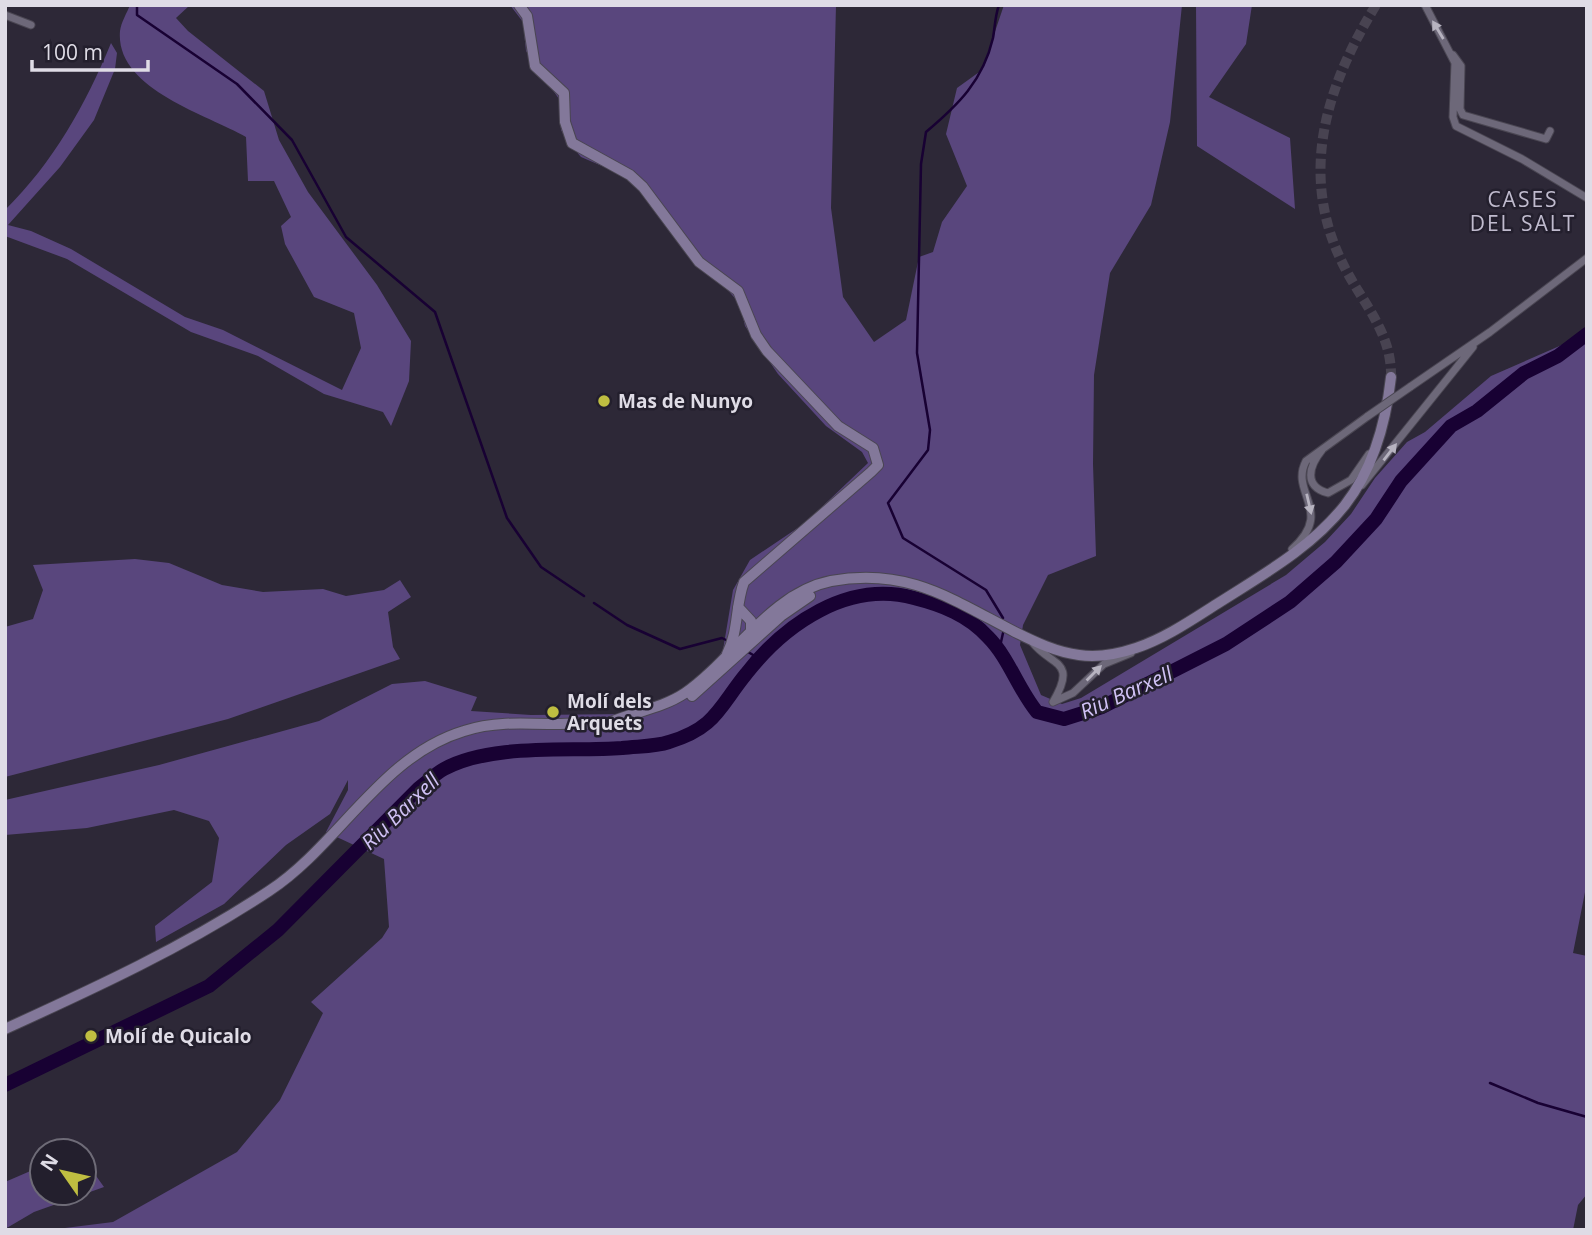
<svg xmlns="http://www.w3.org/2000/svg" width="1592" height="1235" font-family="'Open Sans',sans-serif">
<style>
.forest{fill:#59467d}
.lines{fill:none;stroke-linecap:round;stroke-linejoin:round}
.stream{stroke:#180133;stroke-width:2.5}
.river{stroke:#180133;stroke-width:14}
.secondary-tunnel{stroke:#484351;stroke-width:10;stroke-dasharray:10 5;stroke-linecap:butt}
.street-casing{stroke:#4a4652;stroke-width:9}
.secondary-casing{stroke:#4a4652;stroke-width:12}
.street{stroke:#6d6879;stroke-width:7}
.secondary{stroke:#83789a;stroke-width:10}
.street-bridge-casing{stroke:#4a4652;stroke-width:9;stroke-linecap:butt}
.street-bridge{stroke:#6d6879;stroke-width:7}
.oneway{fill:#b7b3c0}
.poi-dot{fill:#bfbe41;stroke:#231f2d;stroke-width:2.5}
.labels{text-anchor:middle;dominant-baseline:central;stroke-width:5;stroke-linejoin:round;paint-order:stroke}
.poi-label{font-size:19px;font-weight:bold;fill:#dfdce6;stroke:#231f2d;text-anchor:start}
.neighbourhood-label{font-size:21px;letter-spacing:2px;fill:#c0bbce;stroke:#231f2d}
.water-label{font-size:21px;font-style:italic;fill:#d1c2f6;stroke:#231f2d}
</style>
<rect width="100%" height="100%" fill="#2d2837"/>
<path class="forest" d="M 130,5 L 190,5 L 176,18 L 188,31 L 264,91 L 279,140 L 308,192 L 377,285 L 411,341 L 409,381 L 391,426 L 383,412 L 324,394 L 258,356 L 191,332 L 67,259 L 5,236 L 5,210 C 53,163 86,104 111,43 L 117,53 L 115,69 L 94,120 L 60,167 L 8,225 L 31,231 L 71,249 L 185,317 L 223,330 L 342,390 L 361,348 L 354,313 L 314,297 L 285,244 L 281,226 L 291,217 L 274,181 L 248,181 L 246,137 C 206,114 115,89 120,31 C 121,22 127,13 130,5 Z
M 510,5 L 836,5 L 831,208 L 843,297 L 874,342 L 906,320 L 919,257 L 933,252 L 942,222 L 967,186 L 946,134 L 957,88 L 982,70 L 1004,5 L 1182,5 L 1170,122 L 1151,205 L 1110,273 L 1094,375 L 1093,464 L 1096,556 L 1048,575 L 1023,625 L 1020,645 L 1041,695 L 1062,704 L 1081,698 L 1286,575 L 1325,542 L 1351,514 L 1375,478 L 1407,442 L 1425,432 L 1491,376 L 1587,334 L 1587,882 L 1573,953 L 1587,956 L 1587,1194 L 1578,1205 L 1573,1230 L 49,1230 L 113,1222 L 237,1152 L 280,1100 L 323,1013 L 311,1002 L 382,938 L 389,927 L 384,859 L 326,832 L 348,790 L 348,780 L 330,814 L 286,845 L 224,904 L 156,942 L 155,926 L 212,882 L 219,838 L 209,821 L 174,810 L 87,828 L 5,835 L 5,800 L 159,765 L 319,721 L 392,684 L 425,681 L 477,697 L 471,711 L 531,715 L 631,714 L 673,699 L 709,670 L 723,650 L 733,590 L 750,560 L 805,523 L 868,463 L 862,452 L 826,426 L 778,374 L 745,326 L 740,304 L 725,287 L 699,268 L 644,196 L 623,175 L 581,157 L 568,142 L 561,130 L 559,99 L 526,51 L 523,22 Z
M 1196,5 L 1252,5 L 1246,44 L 1209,97 L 1290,138 L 1295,209 L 1197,146 Z
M 135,559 L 169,563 L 222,585 L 263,592 L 323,589 L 346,596 L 384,590 L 400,580 L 411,597 L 388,612 L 393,647 L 400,659 L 228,719 L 5,777 L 5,627 L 33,619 L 43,590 L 33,565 Z
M 84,1159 L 104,1187 L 34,1212 L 5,1229 L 5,1182 L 42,1166 L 42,1193 L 84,1193 Z"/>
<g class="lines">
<path class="stream" d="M 137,5 L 137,15 L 237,84 L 292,140 L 346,237 L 435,312 L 507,518 L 541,567 L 584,596
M 999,5 C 995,16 995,27 993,38 C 983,81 958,105 926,132 L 921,164 L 917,353 L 930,430 L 928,450 L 888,503 L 903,538 L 986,590 L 1003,618
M 594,603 L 627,625 L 680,649 L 722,638 L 728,641
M 999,651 L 1003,633
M 748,652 L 760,659
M 1490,1083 L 1538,1103 L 1587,1117"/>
<path class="river" d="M 5,1085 L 209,986 L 278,930 L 419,788 C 427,782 435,774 444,769 C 492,743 568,752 622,748 C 637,746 654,747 669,742 C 716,728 719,707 746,674 C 785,624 848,580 914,598 C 942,605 968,615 988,637 C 1009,658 1018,689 1037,712 L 1064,719 L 1102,707 L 1226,644 L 1290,602 L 1336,562 L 1376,519 L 1401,481 L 1451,426 L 1477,411 L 1524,373 L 1558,356 L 1587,334"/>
<path class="secondary-tunnel" d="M 1376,5 C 1325,88 1297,178 1346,270 C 1365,306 1392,334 1391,377"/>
<g class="street-casing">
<path id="street" d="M 1425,5 L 1455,63 L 1453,117 L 1456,126 L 1522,159 L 1587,198
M 5,15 L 31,25
M 1453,55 L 1461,66 L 1460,109 L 1463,115 L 1546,139 L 1550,131
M 1410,387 L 1490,332 L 1587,258
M 1322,450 C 1309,466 1303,486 1328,493 L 1351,480 L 1369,454
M 1362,485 L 1473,347
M 1292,549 C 1335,511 1289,493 1306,461 L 1368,416
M 1033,643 C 1051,666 1078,660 1053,702
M 1053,702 L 1073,693 L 1104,664 L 1131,653"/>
</g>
<g class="secondary-casing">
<path id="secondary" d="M 519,5 L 527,16 L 535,66 L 564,93 L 565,122 L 572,143 L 630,175 L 643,187 L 699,262 L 738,291 L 756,335 L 767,351 L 838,426 L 873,448 L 878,465 L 871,472 L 744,582 C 735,606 739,630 727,654
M 738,607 L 751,621 L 751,634
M 692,696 L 781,616 L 810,596
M 606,724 C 632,712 661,709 685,693 C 733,660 770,593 831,581 C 907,567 951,599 1015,632 C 1035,642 1056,652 1079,655 C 1098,658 1118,654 1136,648 C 1166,638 1193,619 1220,602 C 1264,574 1312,547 1345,505 C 1373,469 1386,422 1391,377
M 5,1029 C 95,988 186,946 269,891 C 339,845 381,756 464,731 C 491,722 520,723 548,724 C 569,724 592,722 612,725"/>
</g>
<use href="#street" class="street"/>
<use href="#secondary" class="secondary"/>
<g class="street-bridge-casing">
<path id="street-bridge" d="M 1368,416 L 1410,387"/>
</g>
<use href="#street-bridge" class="street-bridge"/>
</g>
<defs><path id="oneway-solid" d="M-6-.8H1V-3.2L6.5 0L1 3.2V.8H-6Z" transform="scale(1.75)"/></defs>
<g class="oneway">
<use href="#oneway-solid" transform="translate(1438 30) rotate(-121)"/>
<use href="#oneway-solid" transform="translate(1390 452) rotate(-52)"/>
<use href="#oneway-solid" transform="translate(1309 504) rotate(77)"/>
<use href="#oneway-solid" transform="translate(1094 673) rotate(-45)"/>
</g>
<g class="poi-dot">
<circle cx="604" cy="401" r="7"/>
<circle cx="553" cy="712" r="7"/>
<circle cx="91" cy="1036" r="7"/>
</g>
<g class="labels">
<g class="poi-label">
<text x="618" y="401">Mas de Nunyo</text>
<text x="567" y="701">Molí dels<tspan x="567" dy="22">Arquets</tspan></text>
<text x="105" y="1036">Molí de Quicalo</text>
</g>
<g class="neighbourhood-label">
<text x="1523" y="199">CASES<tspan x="1523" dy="24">DEL SALT</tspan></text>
</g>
<g class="water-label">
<text transform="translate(1126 692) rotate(-24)">Riu Barxell</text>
<text transform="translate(400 811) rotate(-44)">Riu Barxell</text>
</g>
</g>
<rect width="1592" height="1235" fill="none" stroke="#dfdce6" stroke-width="14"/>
<g transform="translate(63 1172) rotate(304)"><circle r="33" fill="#231f2d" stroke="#6e6b77" stroke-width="2"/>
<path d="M0-5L12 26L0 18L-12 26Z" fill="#bfbe41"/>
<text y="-10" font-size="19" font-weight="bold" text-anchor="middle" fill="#dfdce6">N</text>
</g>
<path d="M32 60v10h116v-10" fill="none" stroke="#dfdce6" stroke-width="3.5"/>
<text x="42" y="60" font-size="21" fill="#dfdce6" stroke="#231f2d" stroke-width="5" paint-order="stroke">100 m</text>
</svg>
